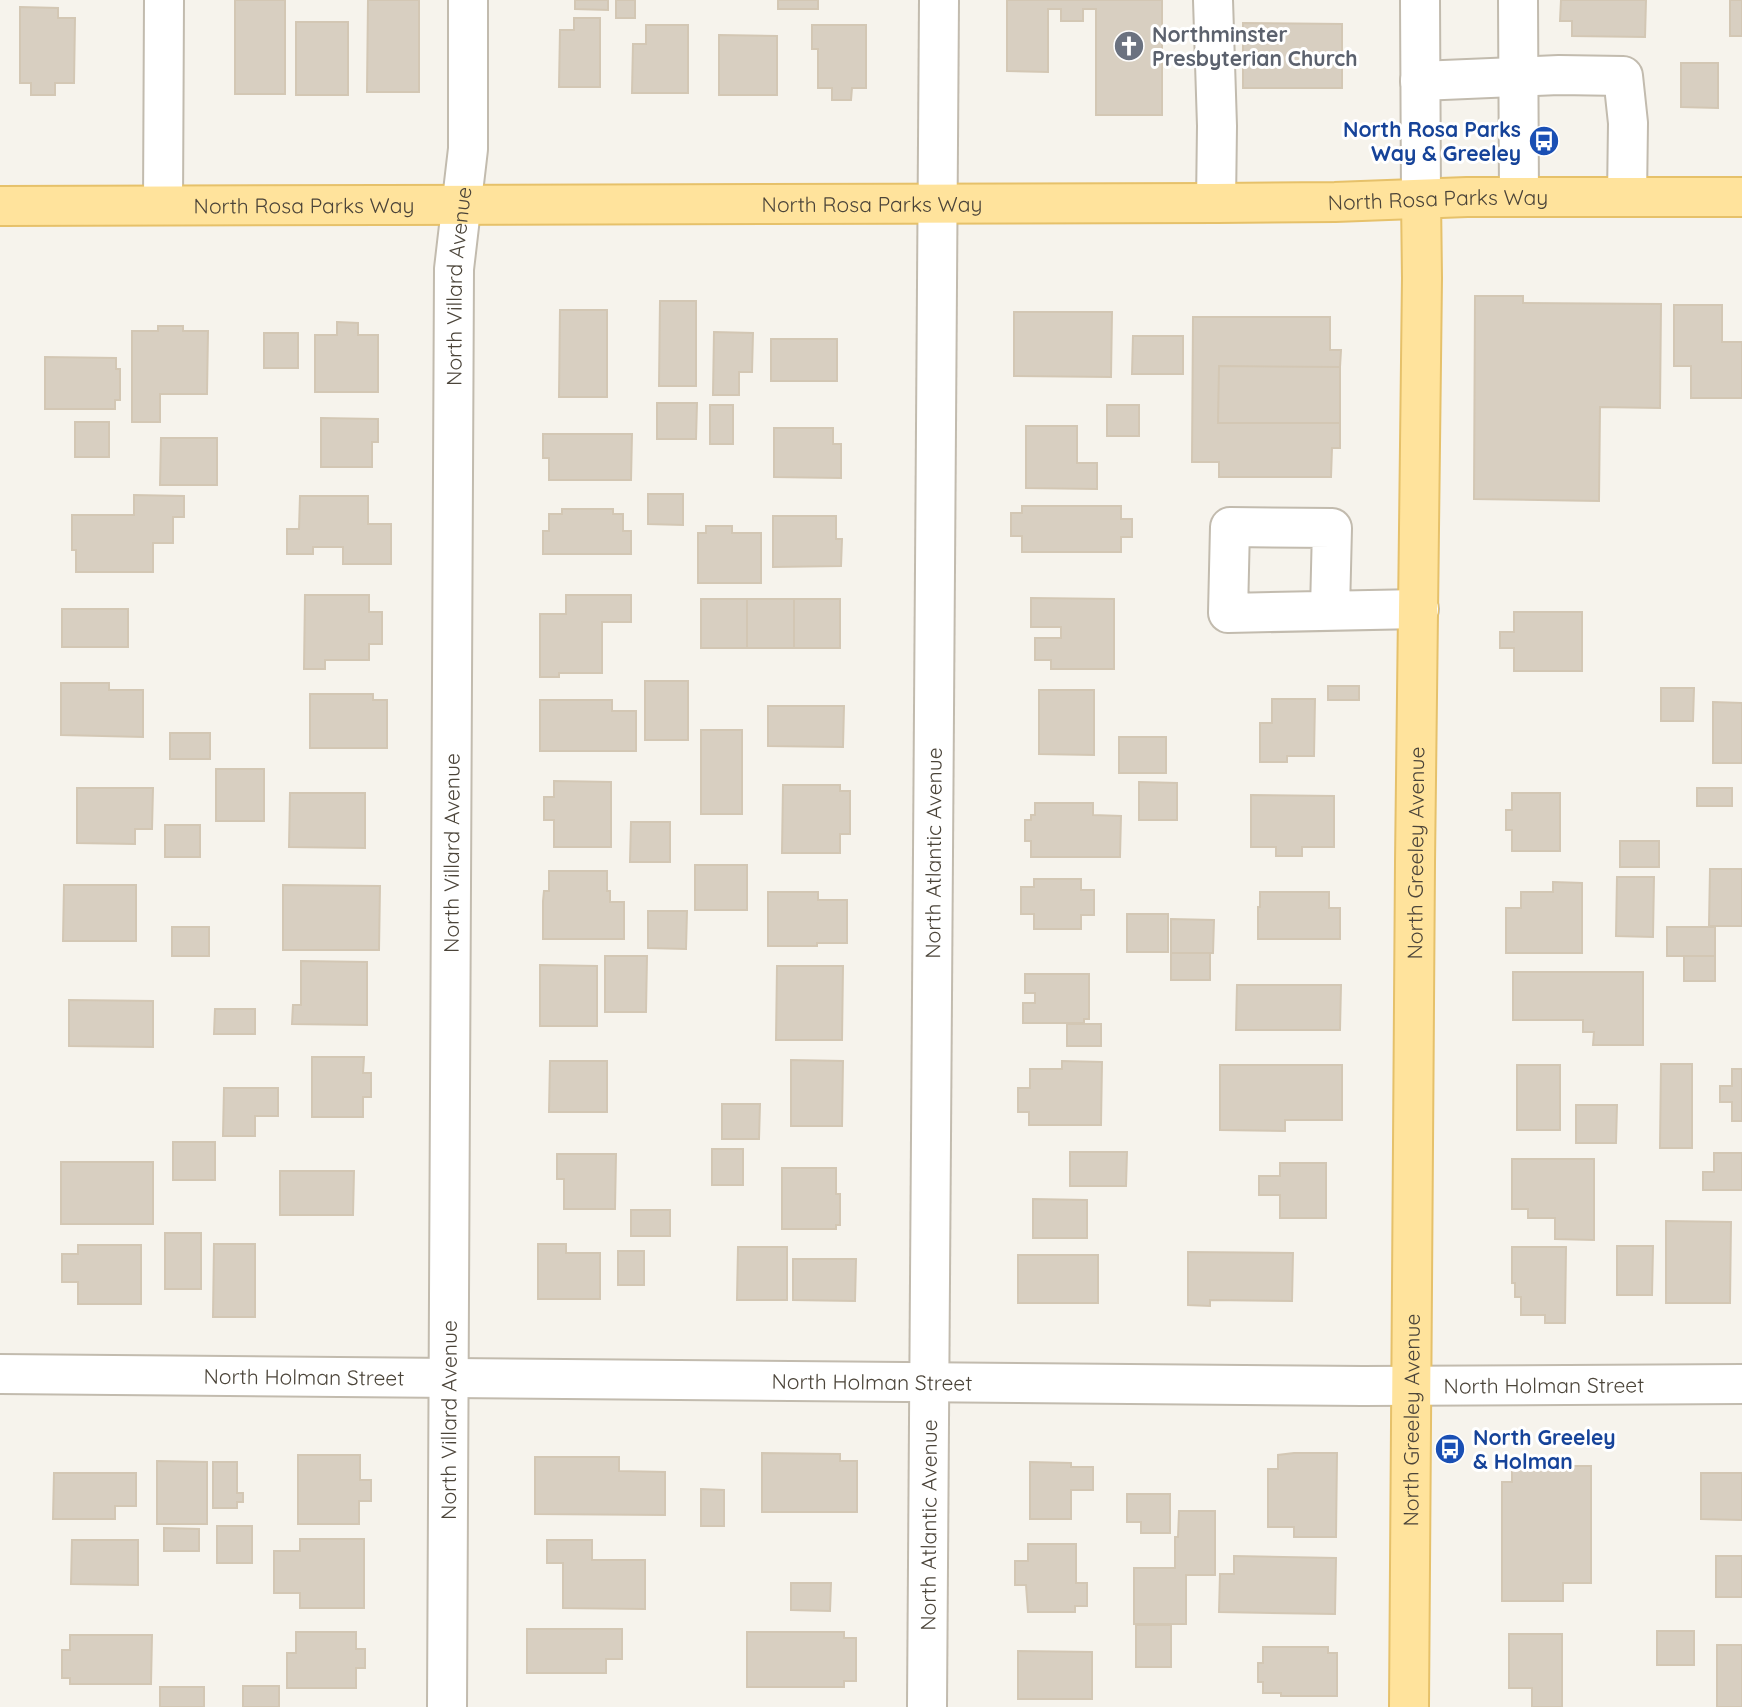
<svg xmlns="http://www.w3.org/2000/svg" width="1742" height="1707" font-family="Quicksand,sans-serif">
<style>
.building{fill:#d8cfc1;stroke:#d3c7b4;stroke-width:2}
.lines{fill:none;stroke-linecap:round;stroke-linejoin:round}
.minor-casing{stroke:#c2bbae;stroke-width:42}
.major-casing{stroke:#e6c16a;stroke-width:42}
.minor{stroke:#fff;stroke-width:38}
.major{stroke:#ffe39c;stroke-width:38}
.labels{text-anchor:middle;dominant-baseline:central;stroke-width:6;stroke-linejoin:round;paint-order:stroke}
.worship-label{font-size:21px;font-weight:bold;fill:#5b616d;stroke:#fff;text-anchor:start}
.transit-label{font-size:21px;font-weight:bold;fill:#164399;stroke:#fff;text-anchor:end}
.street-label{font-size:21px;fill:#4b4439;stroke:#fff}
</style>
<rect width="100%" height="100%" fill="#f6f3ec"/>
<path class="building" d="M 235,0 L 285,0 L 285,94 L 235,94 Z
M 368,0 L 419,0 L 419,92 L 367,92 Z
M 575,0 L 608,0 L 608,10 L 575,9 Z
M 616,0 L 635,0 L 635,18 L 616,18 Z
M 778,0 L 818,0 L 818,9 L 778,9 Z
M 1007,0 L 1162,0 L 1162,115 L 1096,115 L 1096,9 L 1083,9 L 1083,21 L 1061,21 L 1061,9 L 1048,9 L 1048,72 L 1007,71 Z
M 1561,0 L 1646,0 L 1645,37 L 1572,36 L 1572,21 L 1560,21 Z
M 1730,0 L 1742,0 L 1742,36 L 1730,36 Z
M 20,7 L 58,8 L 58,18 L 75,18 L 74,83 L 55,83 L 55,95 L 31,95 L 31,83 L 20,83 Z
M 574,18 L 600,18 L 600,87 L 559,87 L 560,30 L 574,30 Z
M 296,22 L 348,22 L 348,95 L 296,95 Z
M 1243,23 L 1342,24 L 1342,88 L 1243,88 Z
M 646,25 L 688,25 L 688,93 L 632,93 L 633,44 L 646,44 Z
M 812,25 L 866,25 L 866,88 L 852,88 L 851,100 L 832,100 L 832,88 L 818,88 L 818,49 L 812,49 Z
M 719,35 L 777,36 L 777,95 L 719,95 Z
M 1681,63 L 1718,63 L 1718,108 L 1681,107 Z
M 1475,296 L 1523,296 L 1523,303 L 1661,304 L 1660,408 L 1600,407 L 1599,501 L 1474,499 Z
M 660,301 L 696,301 L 696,386 L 659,386 Z
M 1674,305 L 1722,305 L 1722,342 L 1742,342 L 1742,398 L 1691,398 L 1691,366 L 1674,366 Z
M 560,310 L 607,310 L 607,397 L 559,397 Z
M 1014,312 L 1112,312 L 1111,377 L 1014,376 Z
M 1193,317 L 1330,317 L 1330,350 L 1341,350 L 1340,367 L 1219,366 L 1218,423 L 1340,423 L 1340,448 L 1332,448 L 1331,477 L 1219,477 L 1219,462 L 1192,462 Z
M 337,322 L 358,323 L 358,335 L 378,335 L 378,392 L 315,392 L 315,335 L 337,335 Z
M 158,326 L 183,326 L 183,331 L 208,331 L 207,394 L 160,394 L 160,422 L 132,422 L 132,331 L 158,331 Z
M 714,332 L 753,333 L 752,372 L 739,372 L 739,395 L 713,395 Z
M 264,333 L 298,333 L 298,368 L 264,368 Z
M 1133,336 L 1183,336 L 1183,374 L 1132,374 Z
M 771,339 L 837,339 L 837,381 L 771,381 Z
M 45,357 L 116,358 L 116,369 L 120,369 L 120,400 L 115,400 L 115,409 L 45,409 Z
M 1219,366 L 1340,367 L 1340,423 L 1218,423 Z
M 657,403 L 697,403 L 696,439 L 657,439 Z
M 710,405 L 733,405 L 733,444 L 710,444 Z
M 1107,405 L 1139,405 L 1139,436 L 1107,436 Z
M 321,418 L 378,419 L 378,442 L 372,442 L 372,467 L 321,467 Z
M 75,422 L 109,422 L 109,457 L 75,457 Z
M 1026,426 L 1077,426 L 1077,463 L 1097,463 L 1097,489 L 1026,488 Z
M 774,428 L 833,428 L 833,444 L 841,444 L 841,478 L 774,477 Z
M 543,434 L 632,434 L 631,480 L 549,480 L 549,458 L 543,458 Z
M 161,438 L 217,438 L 217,485 L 160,485 Z
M 648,494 L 683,494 L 683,525 L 648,524 Z
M 134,495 L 184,496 L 184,517 L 173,517 L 173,543 L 153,543 L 153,572 L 76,572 L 76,550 L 72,550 L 72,515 L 134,515 Z
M 300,496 L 368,496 L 368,524 L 391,524 L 391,564 L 343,564 L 343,547 L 313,547 L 313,554 L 287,554 L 287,529 L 299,529 Z
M 1022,506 L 1121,506 L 1121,519 L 1132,519 L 1132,537 L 1121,537 L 1121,552 L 1022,552 L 1022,536 L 1011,536 L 1011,513 L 1022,513 Z
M 562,509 L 613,509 L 613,514 L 623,514 L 623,531 L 631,531 L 631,554 L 543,554 L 543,531 L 549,531 L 549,514 L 562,514 Z
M 773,516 L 836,516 L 836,539 L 842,539 L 841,566 L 773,567 Z
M 706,526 L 732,526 L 732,533 L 761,533 L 761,583 L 698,583 L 698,533 L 706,533 Z
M 305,595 L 369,595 L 369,612 L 382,612 L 382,644 L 369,644 L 369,660 L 325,660 L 325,669 L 304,669 Z
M 566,595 L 631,595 L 631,622 L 602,622 L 602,673 L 559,673 L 559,677 L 540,677 L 540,614 L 566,614 Z
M 1031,598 L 1114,599 L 1114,669 L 1051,669 L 1051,660 L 1035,660 L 1035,638 L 1061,638 L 1061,627 L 1031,627 Z
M 701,599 L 747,599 L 747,648 L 701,648 Z
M 747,599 L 794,599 L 794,648 L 747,648 Z
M 794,599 L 840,599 L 840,648 L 794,648 Z
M 62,609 L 128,609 L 128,647 L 62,647 Z
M 1514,612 L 1582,612 L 1582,671 L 1514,671 L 1514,648 L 1500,648 L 1500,632 L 1514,632 Z
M 645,681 L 688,681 L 688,740 L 645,740 Z
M 61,683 L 109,683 L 109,690 L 143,690 L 143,737 L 61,735 Z
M 1328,686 L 1359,686 L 1359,700 L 1328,700 Z
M 1661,688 L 1694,688 L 1693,721 L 1661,721 Z
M 1039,690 L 1094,690 L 1094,755 L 1039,754 Z
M 310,694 L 373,694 L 373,700 L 387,700 L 387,748 L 310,748 Z
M 1272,699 L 1315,699 L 1314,756 L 1287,756 L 1287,762 L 1260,762 L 1260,723 L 1272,723 Z
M 540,700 L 612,700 L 612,711 L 636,711 L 636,751 L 540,751 Z
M 1713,702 L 1742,703 L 1742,763 L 1713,763 Z
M 768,706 L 844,706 L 843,747 L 768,746 Z
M 701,730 L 742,730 L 742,814 L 701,814 Z
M 170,733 L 210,733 L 210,759 L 170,759 Z
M 1119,737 L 1166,737 L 1166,773 L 1119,773 Z
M 216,769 L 264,769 L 264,821 L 216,821 Z
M 554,781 L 611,782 L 611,847 L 554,847 L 554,820 L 544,820 L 544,797 L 554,797 Z
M 1139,782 L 1177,783 L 1177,820 L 1139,820 Z
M 783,785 L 840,785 L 840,791 L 850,791 L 850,834 L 840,834 L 840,853 L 782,853 Z
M 77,788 L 153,788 L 152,829 L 135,829 L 135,844 L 77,843 Z
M 1697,788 L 1732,788 L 1732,806 L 1697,806 Z
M 290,793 L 365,793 L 365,848 L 289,847 Z
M 1512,793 L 1560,793 L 1560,851 L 1512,851 L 1512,830 L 1506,830 L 1506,810 L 1512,810 Z
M 1251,795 L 1334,796 L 1334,847 L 1302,847 L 1302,856 L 1276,856 L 1276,847 L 1251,847 Z
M 1035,803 L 1093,803 L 1093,815 L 1121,816 L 1120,857 L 1031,857 L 1031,841 L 1025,841 L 1025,820 L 1031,820 L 1031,815 L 1035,815 Z
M 631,822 L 670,822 L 670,862 L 630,862 Z
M 165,825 L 200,825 L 200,857 L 165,857 Z
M 1620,841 L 1659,841 L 1659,867 L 1620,867 Z
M 695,865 L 747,865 L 747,910 L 695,910 Z
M 1710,869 L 1742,869 L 1742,926 L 1709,926 Z
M 549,871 L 607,871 L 607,891 L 610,891 L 610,902 L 624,902 L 624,939 L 543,939 L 543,901 L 544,891 L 549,891 Z
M 1617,877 L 1654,877 L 1653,937 L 1616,936 Z
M 1034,879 L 1081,879 L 1081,890 L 1094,890 L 1094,915 L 1081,915 L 1081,929 L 1034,929 L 1034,914 L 1021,914 L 1021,887 L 1034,887 Z
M 1553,882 L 1582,883 L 1582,953 L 1506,953 L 1506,908 L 1521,908 L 1521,892 L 1553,892 Z
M 64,885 L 136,885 L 136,941 L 63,941 Z
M 283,885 L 380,886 L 379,950 L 283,950 Z
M 768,892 L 818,892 L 818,900 L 847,900 L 847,943 L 817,943 L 817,946 L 768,946 Z
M 1260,892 L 1329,892 L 1329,908 L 1340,908 L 1340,939 L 1258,939 L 1258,907 L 1260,907 Z
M 648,911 L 687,911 L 686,949 L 648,948 Z
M 1127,914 L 1168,914 L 1168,952 L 1127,952 Z
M 1171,919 L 1214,920 L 1213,953 L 1171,953 Z
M 172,927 L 209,927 L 209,956 L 172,956 Z
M 1667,927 L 1715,927 L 1715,956 L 1667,956 Z
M 1171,953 L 1210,953 L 1210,980 L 1171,980 Z
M 605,956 L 647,956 L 646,1012 L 605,1012 Z
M 1684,956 L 1715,956 L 1715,981 L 1684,981 Z
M 301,961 L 367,962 L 367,1025 L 292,1024 L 293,1005 L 301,1005 Z
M 540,965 L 597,966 L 597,1026 L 540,1026 Z
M 777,966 L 843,966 L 842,1040 L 776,1040 Z
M 1513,972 L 1643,972 L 1643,1045 L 1593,1045 L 1594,1032 L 1583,1032 L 1583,1020 L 1513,1020 Z
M 1025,974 L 1089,974 L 1089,1019 L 1084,1019 L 1084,1023 L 1023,1023 L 1023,1003 L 1035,1003 L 1035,993 L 1025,993 Z
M 1237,985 L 1341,985 L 1340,1030 L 1236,1030 Z
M 69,1000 L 153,1001 L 153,1047 L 69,1046 Z
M 215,1009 L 255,1009 L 255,1034 L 214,1034 Z
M 1067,1024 L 1101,1024 L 1101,1046 L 1067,1046 Z
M 312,1057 L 364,1057 L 363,1073 L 371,1073 L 371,1097 L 363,1097 L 363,1117 L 312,1117 Z
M 791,1060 L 843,1061 L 842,1126 L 791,1126 Z
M 550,1061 L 607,1061 L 607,1112 L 549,1112 Z
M 1062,1061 L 1102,1062 L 1101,1125 L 1029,1125 L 1029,1112 L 1018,1112 L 1018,1088 L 1030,1088 L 1030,1069 L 1062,1069 Z
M 1661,1064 L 1692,1064 L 1692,1148 L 1660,1148 Z
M 1220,1065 L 1342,1065 L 1342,1120 L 1285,1120 L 1285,1131 L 1220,1130 Z
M 1517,1065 L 1560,1065 L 1560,1130 L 1517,1130 Z
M 1732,1069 L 1742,1069 L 1742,1121 L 1732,1121 L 1732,1102 L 1720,1102 L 1720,1086 L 1732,1086 Z
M 224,1088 L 278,1088 L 278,1116 L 255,1116 L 255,1136 L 223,1136 Z
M 722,1104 L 760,1104 L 759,1139 L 722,1139 Z
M 1576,1105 L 1617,1105 L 1616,1143 L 1576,1143 Z
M 173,1142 L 215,1142 L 215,1180 L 173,1180 Z
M 712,1149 L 743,1149 L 743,1185 L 712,1185 Z
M 1070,1152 L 1127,1152 L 1126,1186 L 1070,1186 Z
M 1714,1153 L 1742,1153 L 1742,1190 L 1703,1190 L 1703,1172 L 1714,1172 Z
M 557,1154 L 616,1154 L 615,1209 L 564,1209 L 564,1179 L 557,1179 Z
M 1512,1159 L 1594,1159 L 1594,1240 L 1555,1239 L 1555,1218 L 1528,1218 L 1528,1209 L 1512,1209 Z
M 61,1162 L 153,1162 L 153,1224 L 61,1224 Z
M 1280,1163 L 1326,1163 L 1326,1218 L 1280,1218 L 1280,1195 L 1259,1195 L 1259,1176 L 1280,1176 Z
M 782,1168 L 836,1168 L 836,1194 L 840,1194 L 840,1225 L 836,1225 L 836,1229 L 782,1229 Z
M 280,1171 L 354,1171 L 353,1215 L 280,1215 Z
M 1033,1199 L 1087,1200 L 1087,1238 L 1033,1238 Z
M 631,1210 L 670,1210 L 670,1236 L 631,1236 Z
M 1666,1221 L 1731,1222 L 1730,1303 L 1666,1303 Z
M 165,1233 L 201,1233 L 201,1289 L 165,1289 Z
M 214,1244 L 255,1244 L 255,1317 L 213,1317 Z
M 538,1244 L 566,1244 L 566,1253 L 600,1253 L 600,1299 L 538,1299 Z
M 78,1245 L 141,1245 L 141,1304 L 78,1304 L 78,1282 L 62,1282 L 62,1254 L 78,1254 Z
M 1617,1246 L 1653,1246 L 1652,1295 L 1617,1295 Z
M 738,1247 L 787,1247 L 787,1300 L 737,1300 Z
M 1512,1247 L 1566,1247 L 1565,1323 L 1545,1323 L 1545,1315 L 1521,1315 L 1521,1297 L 1515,1297 L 1515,1283 L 1512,1283 Z
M 618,1251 L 644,1251 L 644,1285 L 618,1285 Z
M 1188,1252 L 1293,1253 L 1292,1301 L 1210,1300 L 1210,1306 L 1188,1305 Z
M 1018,1255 L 1098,1255 L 1098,1303 L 1018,1303 Z
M 793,1259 L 856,1259 L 855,1301 L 793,1300 Z
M 762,1453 L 840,1454 L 840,1461 L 857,1461 L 857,1512 L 762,1512 Z
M 1294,1453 L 1337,1453 L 1336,1537 L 1294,1537 L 1294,1527 L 1268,1527 L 1268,1469 L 1278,1469 L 1278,1455 Z
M 298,1455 L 360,1455 L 360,1480 L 371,1480 L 371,1501 L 359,1501 L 359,1524 L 298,1524 Z
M 535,1457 L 619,1457 L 619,1471 L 665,1472 L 665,1515 L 535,1514 Z
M 157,1461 L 207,1462 L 207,1524 L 157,1524 Z
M 213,1462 L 237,1462 L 237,1493 L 243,1493 L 243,1502 L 237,1502 L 237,1508 L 213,1508 Z
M 1030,1462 L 1071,1463 L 1071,1467 L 1093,1467 L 1093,1490 L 1071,1490 L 1071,1519 L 1030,1519 Z
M 1512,1466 L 1591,1466 L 1591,1583 L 1563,1583 L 1563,1601 L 1502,1601 L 1502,1482 L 1512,1482 Z
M 54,1473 L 136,1473 L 136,1506 L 115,1506 L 115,1519 L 53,1519 Z
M 1701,1473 L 1742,1473 L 1742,1520 L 1701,1519 Z
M 701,1489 L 724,1490 L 724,1526 L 701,1526 Z
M 1127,1494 L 1170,1494 L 1170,1533 L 1141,1533 L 1141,1522 L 1127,1522 Z
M 1179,1511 L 1215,1511 L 1215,1575 L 1186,1575 L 1186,1624 L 1134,1624 L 1134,1568 L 1175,1568 L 1175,1537 L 1178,1537 Z
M 217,1526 L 252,1526 L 252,1563 L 217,1563 Z
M 164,1528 L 199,1529 L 199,1551 L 164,1551 Z
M 300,1539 L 364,1539 L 364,1608 L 300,1608 L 300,1593 L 274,1593 L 274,1551 L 300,1551 Z
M 72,1540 L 138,1540 L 138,1585 L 71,1584 Z
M 547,1540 L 592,1540 L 592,1560 L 645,1560 L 645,1609 L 563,1608 L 563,1563 L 547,1563 Z
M 1028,1544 L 1076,1544 L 1076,1583 L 1087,1583 L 1087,1606 L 1075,1606 L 1075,1612 L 1028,1612 L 1026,1585 L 1015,1585 L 1015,1561 L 1028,1561 Z
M 1234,1556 L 1336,1558 L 1335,1614 L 1219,1612 L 1220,1574 L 1234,1574 Z
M 1716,1556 L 1742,1556 L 1742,1597 L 1716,1597 Z
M 791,1583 L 831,1583 L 830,1611 L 791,1610 Z
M 1136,1625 L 1171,1625 L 1171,1667 L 1136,1667 Z
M 527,1629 L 622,1629 L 622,1659 L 606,1659 L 606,1673 L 527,1673 Z
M 1657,1631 L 1694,1631 L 1694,1665 L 1657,1665 Z
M 296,1632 L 356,1632 L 356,1649 L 365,1649 L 365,1668 L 356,1668 L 356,1688 L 287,1688 L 287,1653 L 296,1653 Z
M 747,1632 L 844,1632 L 844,1638 L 856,1638 L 856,1681 L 844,1681 L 844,1687 L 747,1687 Z
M 1509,1634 L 1562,1634 L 1562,1707 L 1532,1707 L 1532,1688 L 1509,1688 Z
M 70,1635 L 152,1635 L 151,1684 L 70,1684 L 70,1678 L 62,1678 L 62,1650 L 70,1650 Z
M 1717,1645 L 1742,1645 L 1742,1707 L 1717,1707 Z
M 1263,1647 L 1328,1647 L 1328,1653 L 1337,1653 L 1337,1696 L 1281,1696 L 1281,1693 L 1263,1693 L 1263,1682 L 1258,1682 L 1258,1663 L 1263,1663 Z
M 1018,1651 L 1092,1652 L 1092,1699 L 1018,1699 Z
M 243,1686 L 279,1686 L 279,1707 L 243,1707 Z
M 160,1687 L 204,1687 L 204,1707 L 160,1707 Z"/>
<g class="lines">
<g class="minor-casing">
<g id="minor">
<path d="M 1213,0 L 1217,126 L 1216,203"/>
<path d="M 1420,0 L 1421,199"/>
<path d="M 1518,0 L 1519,197"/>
<path d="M 1420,81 L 1559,75 L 1623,76 L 1628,123 L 1627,197"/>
<path d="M 163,205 L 164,0"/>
<path d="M 1330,610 L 1332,528 L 1230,527 L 1228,613 L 1419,609"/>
<path id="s1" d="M 0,1374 L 1363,1386 L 1742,1384"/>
<path id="s2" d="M 447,1707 L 454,269 L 468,149 L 468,0"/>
<path id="s3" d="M 927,1707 L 939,0"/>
</g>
</g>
<g class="major-casing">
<g id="major">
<path id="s4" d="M 0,206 L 1216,203 L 1335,202 L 1467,197 L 1742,197"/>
<path id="s5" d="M 1409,1707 L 1415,863 L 1422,278 L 1421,199"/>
</g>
</g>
<use href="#minor" class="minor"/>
<use href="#major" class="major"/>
</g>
<defs>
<g id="church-disc" transform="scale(1.575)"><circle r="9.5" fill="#6b7280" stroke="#fff"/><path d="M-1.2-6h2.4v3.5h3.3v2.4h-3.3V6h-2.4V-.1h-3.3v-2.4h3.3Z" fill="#fff"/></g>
<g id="bus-disc" transform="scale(1.575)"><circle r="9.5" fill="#1a4fb4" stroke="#fff"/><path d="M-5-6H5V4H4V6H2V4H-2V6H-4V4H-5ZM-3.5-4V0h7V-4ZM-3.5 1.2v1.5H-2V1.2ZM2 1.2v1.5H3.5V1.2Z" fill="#fff"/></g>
</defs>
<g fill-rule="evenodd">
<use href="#church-disc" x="1129" y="46"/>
<use href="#bus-disc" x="1544" y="141"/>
<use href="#bus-disc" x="1450" y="1449"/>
</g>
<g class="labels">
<g class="worship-label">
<text x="1152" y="34">Northminster<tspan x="1152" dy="24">Presbyterian Church</tspan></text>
</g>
<g class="transit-label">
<text x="1521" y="129">North Rosa Parks<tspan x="1521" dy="24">Way &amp; Greeley</tspan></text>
<text x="1473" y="1437" text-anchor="start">North Greeley<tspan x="1473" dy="24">&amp; Holman</tspan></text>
</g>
<g class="street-label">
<text stroke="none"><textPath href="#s4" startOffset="1438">North Rosa Parks Way</textPath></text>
<text stroke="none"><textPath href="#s4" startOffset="872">North Rosa Parks Way</textPath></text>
<text stroke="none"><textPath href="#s4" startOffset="304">North Rosa Parks Way</textPath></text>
<text stroke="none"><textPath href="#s2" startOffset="1421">North Villard Avenue</textPath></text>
<text stroke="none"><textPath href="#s2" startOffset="854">North Villard Avenue</textPath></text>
<text stroke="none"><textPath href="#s3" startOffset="854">North Atlantic Avenue</textPath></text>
<text stroke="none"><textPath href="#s5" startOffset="854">North Greeley Avenue</textPath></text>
<text stroke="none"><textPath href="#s1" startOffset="304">North Holman Street</textPath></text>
<text stroke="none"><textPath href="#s1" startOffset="872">North Holman Street</textPath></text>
<text stroke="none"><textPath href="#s1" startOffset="1544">North Holman Street</textPath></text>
<text stroke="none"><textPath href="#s2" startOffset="287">North Villard Avenue</textPath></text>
<text stroke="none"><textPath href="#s5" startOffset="287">North Greeley Avenue</textPath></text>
<text stroke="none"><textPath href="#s3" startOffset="182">North Atlantic Avenue</textPath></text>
</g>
</g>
</svg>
